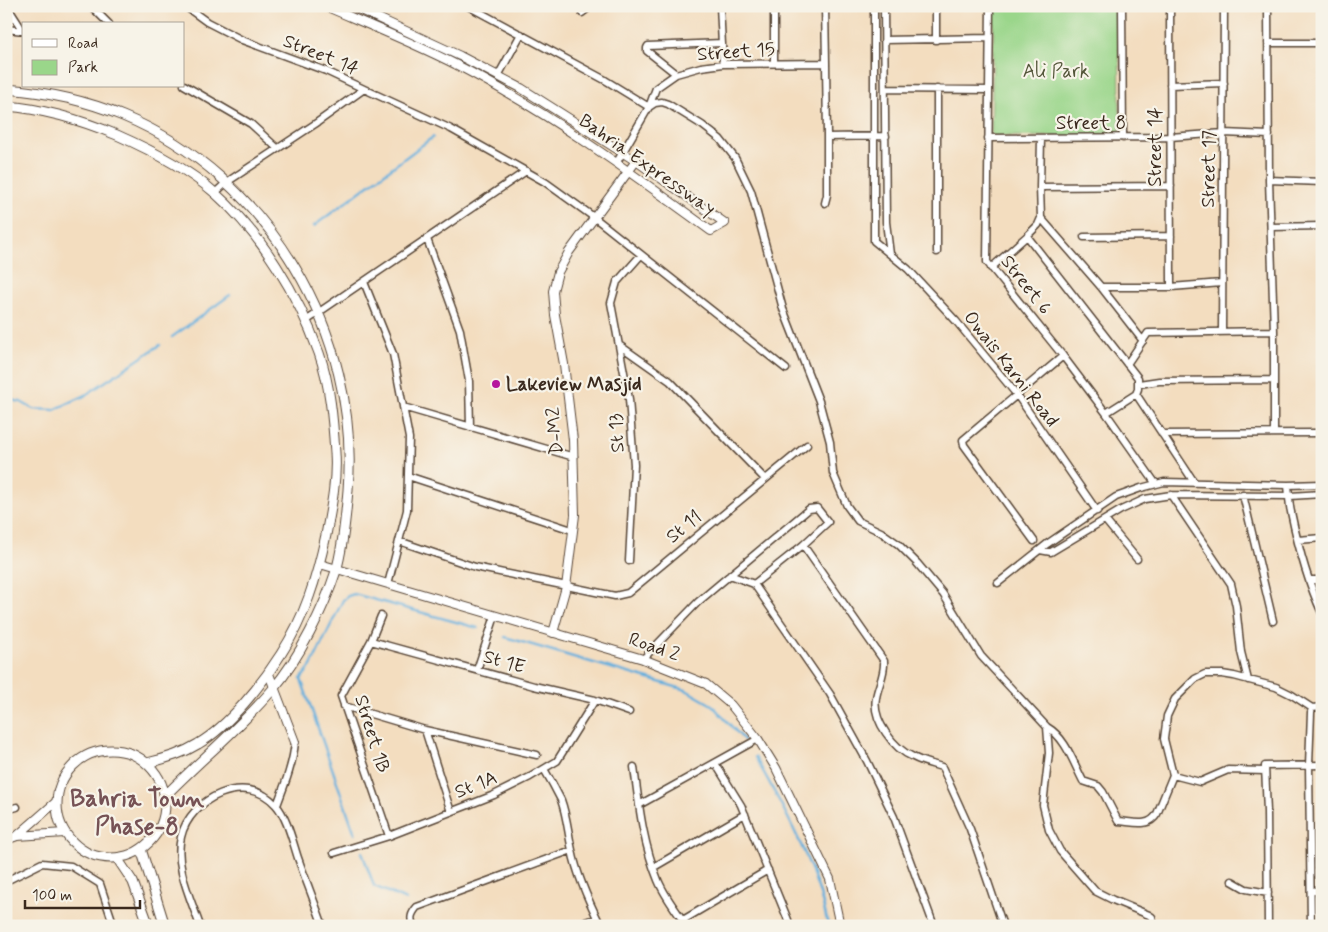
<svg xmlns="http://www.w3.org/2000/svg" width="1328" height="932" font-family="Mynerve,sans-serif">
<style>
.green{fill:#9ad68a;stroke:#6a8054}
.lines{fill:none;stroke-linecap:round;stroke-linejoin:round}
.stream{stroke:#64afdd;stroke-width:2.5}
.minor-casing{stroke:#574536;stroke-width:9}
.tertiary-casing{stroke:#574536;stroke-width:10}
.secondary-casing{stroke:#574536;stroke-width:11}
.minor{stroke:#fff;stroke-width:6}
.tertiary{stroke:#fff;stroke-width:8}
.secondary{stroke:#fff;stroke-width:9}
.poi-dot{fill:#b5179e;stroke:#f7f3e8;stroke-width:2}
.labels{text-anchor:middle;dominant-baseline:central;stroke-width:4.5;stroke-linejoin:round;paint-order:stroke}
.street-label{font-size:19px;fill:#3b2a1e;stroke:#f7f3e8}
.park-label{font-size:19px;fill:#535539;stroke:#f7f3e8}
.poi-label{font-size:19px;font-weight:bold;fill:#3b2a1e;stroke:#f7f3e8;text-anchor:start}
.district-label{font-size:24px;font-weight:bold;fill:#765255;stroke:#f7f3e8}
</style>
<rect width="100%" height="100%" fill="#f7f3e8"/>
<filter id="ink" filterUnits="userSpaceOnUse"><feTurbulence type="fractalNoise" baseFrequency=".02" numOctaves="2"/><feDisplacementMap in="SourceGraphic" scale="10" xChannelSelector="R" yChannelSelector="G"/><feConvolveMatrix kernelMatrix="1 2 1 2 8 2 1 2 1" color-interpolation-filters="sRGB"/></filter>
<filter id="wash" filterUnits="userSpaceOnUse"><feTurbulence type="fractalNoise" baseFrequency=".0096" numOctaves="4" result="noise"/><feDisplacementMap in="SourceGraphic" scale="20" xChannelSelector="R" yChannelSelector="G"/><feGaussianBlur stdDeviation="1.12" result="paint"/><feColorMatrix in="noise" values="0 0 0 0 0 0 0 0 0 0 0 0 0 0 0 0 0 1.4 0 .05"/><feComposite in="paint" operator="in"/></filter>
<g filter="url(#wash)">
<rect width="100%" height="100%" fill="#f3ddbf"/>
<path class="green" d="M 994,6 L 1119,6 L 1120,137 L 991,136 Z"/>
<g class="lines">
<path class="stream" d="M 314,226 L 433,137
M 172,337 L 230,295
M 6,399 L 21,402 L 33,409 L 54,410 L 84,396 L 160,345
M 505,637 L 686,690 L 712,705 L 744,740
M 755,757 C 783,806 818,870 828,926
M 355,834 L 301,679 L 311,666 L 343,600 L 348,596 L 354,594 L 478,628
M 362,852 L 374,886 L 406,900"/>
</g>
</g>
<g filter="url(#ink)">
<g class="lines">
<g class="minor-casing">
<path id="minor" d="M 7,6 L 23,31
M 91,6 L 109,24
M 185,6 L 207,22 L 242,40 L 326,71 L 364,89 L 315,124 L 227,182 L 215,193
M 468,6 L 605,80 L 649,107 L 656,88 L 676,74 L 701,67 L 723,64 L 826,63 L 827,137 L 886,136
M 720,6 L 723,64
M 774,6 L 774,63
M 825,6 L 826,63
M 874,6 L 874,241 L 908,269 L 956,321 L 1017,395 L 1097,511
M 884,6 L 886,222 L 890,254
M 936,6 L 936,40
M 990,6 L 987,262 L 1063,356 L 1106,413 L 1156,484
M 1122,6 L 1123,138
M 1170,6 L 1171,287
M 1268,6 L 1269,180 L 1274,331 L 1274,433
M 582,13 L 591,6
M 6,29 L 24,31
M 885,40 L 989,38
M 1268,43 L 1322,43
M 676,74 L 647,51 L 647,48 L 648,46 L 722,43
M 498,76 L 521,34
M 184,85 L 251,124 L 277,148
M 1170,85 L 1224,83
M 364,89 L 451,129 L 545,182 L 595,218 L 786,369
M 885,89 L 989,90
M 988,138 L 1170,137 L 1224,133 L 1269,135
M 617,162 L 649,107 L 655,103 L 662,102 L 668,104 L 702,125 L 720,139 L 735,158 L 751,191 L 783,309 L 819,401 L 830,442 L 833,473 L 847,506 L 858,521 L 881,532 L 898,544 L 917,563 L 943,594 L 981,656 L 1047,727 L 1049,753 L 1043,805 L 1049,830 L 1060,851 L 1095,891 L 1113,900 L 1149,915 L 1152,917 L 1154,926
M 1269,180 L 1322,182
M 1040,187 L 1171,186
M 825,203 L 827,195 L 827,137
M 1041,218 L 1101,287 L 1143,341
M 1271,227 L 1322,226
M 1027,236 L 1138,378 L 1138,389 L 1136,394 L 1106,413
M 1084,237 L 1171,236
M 427,239 L 460,330 L 469,381 L 470,427
M 937,252 L 937,89
M 991,268 L 1027,236 L 1038,225 L 1041,218 L 1040,187 L 1041,138
M 364,282 L 393,354 L 409,438 L 407,510 L 388,584
M 1101,287 L 1171,287 L 1222,283
M 306,321 L 526,171
M 1222,332 L 1224,6
M 619,345 L 670,381 L 765,479
M 1127,364 L 1148,333 L 1274,331
M 1139,384 L 1159,381 L 1274,380
M 1136,394 L 1194,482
M 403,407 L 574,457
M 1162,434 L 1322,433
M 408,476 L 572,530
M 1288,485 C 1289,494 1289,504 1291,512 C 1298,546 1307,581 1322,613
M 1171,495 L 1231,584 L 1236,606 L 1241,652 L 1248,680
M 1243,495 L 1273,621
M 1105,520 L 1137,559
M 1298,540 L 1322,538
M 399,541 L 475,567 L 615,596 L 628,593 L 807,445
M 1034,541 L 964,445 L 963,440 L 1063,356
M 803,545 L 884,661 C 885,675 878,685 876,698 C 872,720 894,749 913,757 C 922,762 932,764 942,767 L 970,829 L 1003,926
M 1040,550 L 1051,552 L 1121,510 L 1145,499 L 1171,495 L 1290,496 L 1322,494
M 629,561 L 634,465 L 629,399 L 611,303 L 617,282 L 641,255
M 730,575 L 754,584 L 830,694 L 867,761 L 894,817 L 934,926
M 1309,580 L 1322,580
M 998,583 L 1047,544 L 1116,497 L 1141,488 L 1164,482 L 1288,485 L 1322,484
M 381,616 L 371,641 L 341,696 L 389,836
M 371,641 L 534,686 L 595,700 L 629,712
M 643,659 L 698,602 L 809,509 L 817,508 L 828,522 L 803,545 L 754,584
M 477,670 L 495,616
M 344,706 L 425,730 L 537,755
M 1047,727 C 1066,738 1073,762 1083,781 L 1098,786 L 1103,792 L 1118,821 C 1133,822 1149,828 1157,814 L 1173,775 L 1164,739 L 1167,716 L 1175,699 L 1195,679 L 1205,674 L 1222,674 L 1234,676 L 1276,687 L 1292,695 L 1312,708
M 425,730 L 451,812
M 715,763 L 741,805 L 788,920 L 788,926
M 634,767 C 639,806 643,844 658,880 C 665,897 677,912 687,926
M 544,769 C 550,779 556,790 561,800 C 567,816 568,833 572,850 C 577,876 589,902 601,926
M 1173,775 L 1200,782 L 1228,770 L 1265,771
M 277,805 C 285,784 293,764 295,742
M 639,805 L 758,739
M 6,810 L 17,807
M 334,853 L 389,836 L 494,795 L 530,777 L 557,761 L 595,700
M 654,867 L 745,814
M 6,881 L 42,863 L 71,866 L 100,884 L 114,926
M 1232,881 L 1246,889 L 1268,893
M 1311,891 L 1322,891
M 683,920 L 768,870
M 200,926 C 191,899 174,866 181,837 C 190,798 246,771 276,805 C 287,817 293,843 298,858 C 306,881 315,903 323,926
M 413,926 C 410,918 411,914 417,907 L 572,850
M 574,926 L 597,918
M 1268,926 L 1267,812 L 1265,766 L 1322,765
M 1311,926 L 1309,765 L 1311,712 L 1312,708 L 1322,707"/>
</g>
<g class="tertiary-casing">
<path id="tertiary" d="M 325,6 C 369,25 414,43 457,65 C 548,112 629,171 711,231 L 725,223 L 636,161 L 521,88 L 460,56 L 352,6
M 320,564 L 643,659 L 706,684 L 731,705 L 758,739 L 776,768 L 830,879 L 840,926
M 553,633 L 566,587 L 575,515 L 573,440 L 564,364 L 555,315 L 553,291 L 558,272 L 569,252 L 636,161
M 269,674 L 295,742
M 17,836 L 65,833
M 6,840 L 17,836 L 56,802"/>
</g>
<g class="secondary-casing">
<path id="secondary" d="M 6,89 C 46,92 85,100 123,116 C 268,176 361,334 348,490 C 346,514 343,548 336,571 C 324,608 299,659 273,689 C 240,728 200,760 164,797
M 6,106 C 45,109 81,120 117,135 C 151,150 187,168 215,193 C 262,235 298,294 319,353 C 330,384 333,420 335,453 C 337,480 331,508 326,535 C 317,577 305,617 281,654 C 262,684 229,726 198,744 C 182,754 165,759 147,763
M57 804a54 54 0 1 1 108 0a54 54 0 1 1-108 0Z
M 141,849 L 165,926
M 117,858 L 133,882 L 149,926"/>
</g>
<use href="#minor" class="minor"/>
<use href="#tertiary" class="tertiary"/>
<use href="#secondary" class="secondary"/>
</g>
</g>
<circle class="poi-dot" cx="496" cy="384" r="5"/>
<g class="labels">
<g class="street-label">
<text transform="translate(736 52) rotate(-4)">Street 15</text>
<text transform="translate(321 55) rotate(22)">Street 14</text>
<text x="1091" y="123">Street 8</text>
<text transform="translate(1155 147) rotate(-90)">Street 14</text>
<text transform="translate(647 165) rotate(35)">Bahria Expressway</text>
<text transform="translate(1209 169) rotate(-89)">Street 17</text>
<text transform="translate(1026 285) rotate(52)">Street 6</text>
<text transform="translate(1011 369) rotate(52)">Owais Karni Road</text>
<text transform="translate(555 431) rotate(-95)">D-M2</text>
<text transform="translate(617 433) rotate(-94)">St 13</text>
<text transform="translate(684 527) rotate(-39)">St 11</text>
<text transform="translate(654 647) rotate(19)">Road 2</text>
<text transform="translate(504 662) rotate(16)">St 1E</text>
<text transform="translate(372 734) rotate(73)">Street 1B</text>
<text transform="translate(476 785) rotate(-22)">St 1A</text>
</g>
<g class="park-label">
<text x="1056" y="71">Ali Park</text>
</g>
<g class="poi-label">
<text x="506" y="384">Lakeview Masjid</text>
</g>
<g class="district-label">
<text x="137" y="799">Bahria Town<tspan x="137" dy="28">Phase-8</tspan></text>
</g>
</g>
<rect width="1328" height="932" fill="none" stroke="#f7f3e8" stroke-width="25"/>
<rect x="22" y="22" width="162" height="65" fill="#f7f3e8" stroke="#aca397"/>
<rect x="32" y="39" width="25" height="8" fill="#ffffff" stroke="#aca397"/>
<text x="68" y="48" font-size="15" fill="#3b2a1e">Road</text>
<rect x="32" y="60" width="25" height="15" fill="#9ad68a" stroke="#aca397"/>
<text x="68" y="72" font-size="15" fill="#3b2a1e">Park</text>
<path d="M25 900v8h115v-8" fill="none" stroke="#3b2a1e" stroke-width="2.5"/>
<text x="32" y="900" font-size="15" fill="#3b2a1e" stroke="#f7f3e8" stroke-width="4" paint-order="stroke">100 m</text>
</svg>
